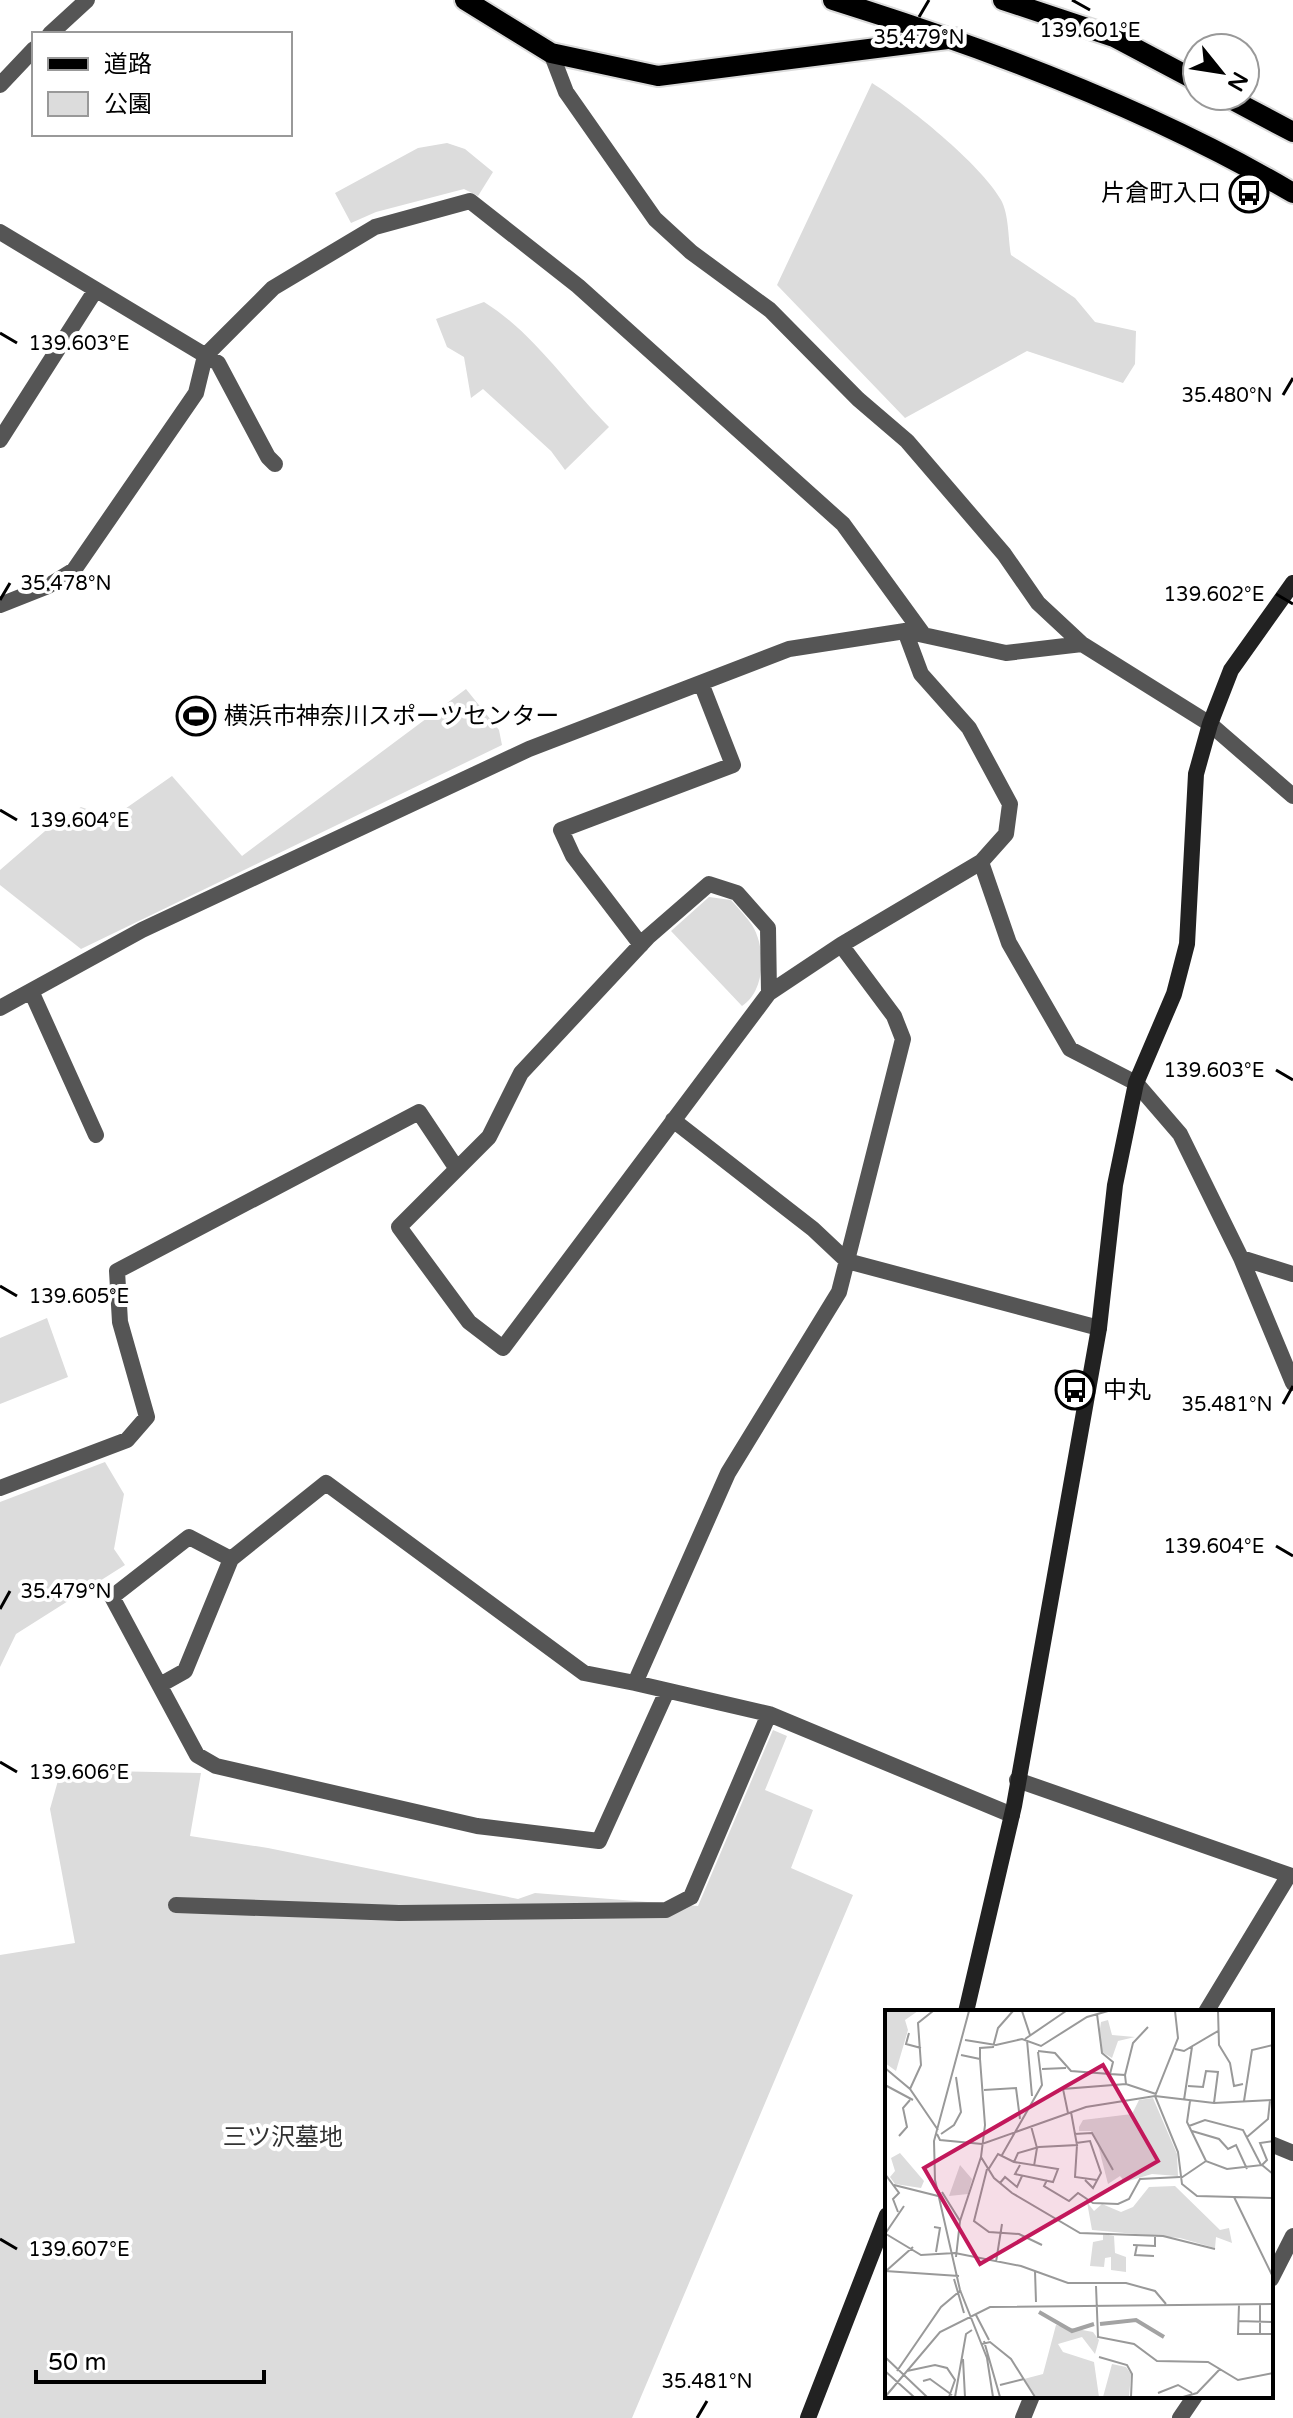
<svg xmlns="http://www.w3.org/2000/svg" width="1293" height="2418" font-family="'Varela Round','Noto Sans JP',sans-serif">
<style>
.green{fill:#dcdcdc}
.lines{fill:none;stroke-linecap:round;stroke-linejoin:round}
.primary-casing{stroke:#dbdbdb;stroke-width:24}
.street{stroke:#555;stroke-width:16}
.secondary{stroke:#222;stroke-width:16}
.primary{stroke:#000;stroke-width:20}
.ticks{fill:none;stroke:#000;stroke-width:3}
.labels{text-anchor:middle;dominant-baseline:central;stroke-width:8;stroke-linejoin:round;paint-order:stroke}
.poi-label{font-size:24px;fill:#000;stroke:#fff;text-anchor:start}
.park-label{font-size:24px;fill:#333;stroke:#fff}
.inset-river{fill:none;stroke:#a3a3a3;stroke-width:4}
.inset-road{fill:none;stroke:#999;stroke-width:2}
.view{fill:#c2185b;fill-opacity:0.15;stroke:#c2185b;stroke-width:4}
.inset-edge{fill:none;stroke:#000;stroke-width:4}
.ticks-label{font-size:20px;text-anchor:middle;fill:#000;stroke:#fff;stroke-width:8;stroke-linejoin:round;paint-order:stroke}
</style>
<rect width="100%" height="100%" fill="#fff"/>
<path class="green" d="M 872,83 C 907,105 981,164 1001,200 C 1009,214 1008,239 1011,255 L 1075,298 L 1095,322 L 1136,331 L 1135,364 L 1123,383 L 1027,351 L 905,418 L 777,285 Z
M 447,143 L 465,149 L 493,172 L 478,196 L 464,189 L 376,212 L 351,223 L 335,193 L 418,148 Z
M 484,302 C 534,333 567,385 609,427 L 565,470 L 551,451 L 483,389 L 471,398 L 464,357 L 447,347 L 436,319 Z
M 466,689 L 499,730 L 502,745 L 81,949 L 0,885 L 0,870 L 52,825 L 81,807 L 112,818 L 172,776 L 242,856 Z
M 709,897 L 731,900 C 738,908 746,916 752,925 C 766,947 766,991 742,1006 L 671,931 Z
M 47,1318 L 68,1377 L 0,1404 L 0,1338 Z
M 105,1462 L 124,1494 L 114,1549 L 125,1565 L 16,1634 L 0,1667 L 0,1502 Z
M 773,1730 L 787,1736 L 765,1790 L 813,1810 L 791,1868 L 853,1895 L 632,2418 L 0,2418 L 0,1955 L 75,1943 L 50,1809 L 61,1770 L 201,1773 L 190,1836 L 268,1848 L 518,1899 L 535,1893 L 698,1906 Z"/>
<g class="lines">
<g class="primary-casing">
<path id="primary" d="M 465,0 L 551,53 L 658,76 L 955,38
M 833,0 C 987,48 1154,111 1293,193
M 1003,0 L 1114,37 L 1197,81
M 1225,96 L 1293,132"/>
</g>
<path class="street" d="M 50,34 L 87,0
M 551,53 L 566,92 L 655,219 L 691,252 L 770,310 L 858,399 L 907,441 L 1004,554 L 1038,603 L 1082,644
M 0,85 L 34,49
M 0,232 L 218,363 L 268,457 L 275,464
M 0,440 L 95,291
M 0,605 L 48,586 L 74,570 L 196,393 L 205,356 L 273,288 L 375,227 L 470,201 L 578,286 L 843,524 L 923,634
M 981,862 L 1009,943 L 1070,1049 L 1136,1083 L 1180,1134 L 1241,1258 L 1293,1383
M 641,945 L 573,856 L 561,830 L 733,765 L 701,683
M 841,945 L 981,862 L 1006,834 L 1010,804 L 969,728 L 921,674 L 905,631
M 31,991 L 96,1135
M 769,993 L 768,928 L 737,893 L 709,884 L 648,937 L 521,1073 L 489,1137 L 399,1227 L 469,1322 L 503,1348 L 769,993 L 841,945 L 894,1016 L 903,1039 L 839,1292 L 728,1473 L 635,1683 L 769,1714 L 1012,1815
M 0,1008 L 142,930 L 529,749 L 789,649 L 905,631 L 1006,653 L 1082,644 L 1210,724 L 1293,796
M 673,1120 L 813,1229 L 847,1261 L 1099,1328
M 1241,1258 L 1293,1274
M 0,1488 L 127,1440 L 147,1417 L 120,1322 L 117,1271 L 419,1112 L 457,1169
M 231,1559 L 189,1537 L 112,1597 L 197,1755 L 216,1766 L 477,1826 L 599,1841 L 667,1691
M 160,1685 L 185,1671 L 231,1559 L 326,1483 L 584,1673 L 635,1683
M 1017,1780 L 1289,1875 L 1206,2012
M 176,1905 L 399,1913 L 666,1910 L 691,1897 L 769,1714
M 1271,2144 L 1293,2153
M 1271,2279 L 1293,2236
M 1023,2418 L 1032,2396
M 1180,2418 L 1195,2396"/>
<path class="secondary" d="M 966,2012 L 1014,1806 L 1099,1328 L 1115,1185 L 1136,1083 L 1174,994 L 1187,944 L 1196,774 L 1210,724 L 1231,670 L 1293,583
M 808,2418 L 887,2215"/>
<use href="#primary" class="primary"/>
</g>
<path class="ticks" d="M 1072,0 L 1090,10M 919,17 L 929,0M 0,333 L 17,343M 1283,395 L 1293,378M 1276,594 L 1293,604M 0,600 L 10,583M 0,810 L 17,820M 1276,1070 L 1293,1080M 0,1286 L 17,1296M 1283,1404 L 1293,1386M 1276,1546 L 1293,1556M 0,1609 L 10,1591M 0,1762 L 17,1772M 0,2239 L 17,2249M 697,2418 L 707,2401"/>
<defs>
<g id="bus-ring" transform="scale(2)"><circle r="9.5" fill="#fff" stroke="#000" stroke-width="1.5"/><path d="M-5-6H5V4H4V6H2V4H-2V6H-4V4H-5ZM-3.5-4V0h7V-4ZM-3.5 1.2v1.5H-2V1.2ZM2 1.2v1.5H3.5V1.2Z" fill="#000"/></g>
<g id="stadium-ring" transform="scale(2)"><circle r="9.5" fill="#fff" stroke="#000" stroke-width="1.5"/><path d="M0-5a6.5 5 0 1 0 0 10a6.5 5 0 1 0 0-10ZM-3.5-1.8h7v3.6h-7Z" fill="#000"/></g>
</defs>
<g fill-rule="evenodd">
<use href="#bus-ring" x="1249" y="193"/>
<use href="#stadium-ring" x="196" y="716"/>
<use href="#bus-ring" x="1075" y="1390"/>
</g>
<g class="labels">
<g class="poi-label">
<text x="1221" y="193" text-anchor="end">片倉町入口</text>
<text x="224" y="716">横浜市神奈川スポーツセンター</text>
<text x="1103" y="1390">中丸</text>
</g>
<g class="park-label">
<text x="283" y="2137">三ツ沢墓地</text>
</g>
</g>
<g transform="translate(885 2010)">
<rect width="388" height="388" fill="#fff"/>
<path d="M 0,1 L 33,1 L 20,10 L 23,20 L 11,61 L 0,53 ZM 223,10 L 227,25 L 250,27 L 233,31 L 227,48 L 217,42 L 214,26 L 216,12 ZM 268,88 L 292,144 L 293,166 L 267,164 L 240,172 L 235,166 L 223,174 L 213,135 L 206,121 L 194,121 L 194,117 L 198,110 L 247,104 L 254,90 ZM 15,143 L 39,171 L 36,178 L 10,174 L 5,167 L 10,161 L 6,148 ZM 75,155 L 87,169 L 83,184 L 64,186 ZM 290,176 L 335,220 L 344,218 L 347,233 L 331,227 L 330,238 L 295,228 L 207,220 L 202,192 L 209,201 L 217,194 L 236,202 L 248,197 L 264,177 ZM 218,224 L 229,226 L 230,243 L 241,247 L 241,262 L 226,260 L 226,247 L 220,248 L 219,257 L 205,256 L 208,232 L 218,230 ZM 171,315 L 208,322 L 214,330 L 210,344 L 197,327 L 173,334 L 178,342 L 209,352 L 214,387 L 150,387 L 139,369 L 158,364 ZM 227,354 L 241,357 L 246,364 L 244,387 L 218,387 Z" fill="#dcdcdc"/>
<path class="inset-river" d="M 154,302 L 187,321 L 209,314M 215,314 L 251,310 L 279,327"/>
<path class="inset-road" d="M 84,1 L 49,131 L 50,170 L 75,280 L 102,348 L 108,387M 137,1 L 145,25M 290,1 L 293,28 L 270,86 L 293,142 L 297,174 L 312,186 L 388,188M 333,1 L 334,35 L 345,53 L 349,76 L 358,74M 212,4 L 217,43 L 228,52 L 225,64 L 240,65 L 241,74M 24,23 L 21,34 L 36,38M 140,29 L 181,1M 80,30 L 111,35 L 137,29 L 156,36 L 202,7 L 223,1M 142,30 L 147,86M 290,39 L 299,41 L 333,21M 153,41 L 170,43 L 186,61 L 225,64M 76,45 L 95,49 L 95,38 L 108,37 L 113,18 L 128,1M 95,49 L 100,115 L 96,147 L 109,168 L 127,183 L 195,223 L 278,226 L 330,239M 0,58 L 25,79 L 53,120M 157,59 L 181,58M 240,65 L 248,33 L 263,17M 0,75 L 28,90M 303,76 L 318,77 L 321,61 L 333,62 L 329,93M 25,79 L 36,55 L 33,13 L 48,1M 99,80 L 131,78 L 135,109M 299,90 L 307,37M 305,91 L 302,112 L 321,151M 359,91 L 367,40 L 388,35M 183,103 L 178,79 L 241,74 L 271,84M 146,116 L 152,138 L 149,156M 304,116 L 320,110 L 358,120 L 376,155M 307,121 L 334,129 L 343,139 L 351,135 L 362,159M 52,124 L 55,130 L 97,134 L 201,97 L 270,86 L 329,93 L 388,90M 56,124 L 69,115 L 76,102 L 71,67M 189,124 L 207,123 L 228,160M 14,126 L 22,117 L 18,98 L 25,90M 362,127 L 383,109 L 385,90M 191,133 L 205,131 L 216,163 L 208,178 L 200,170M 192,135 L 190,167 L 212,170M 117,145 L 157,75 L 153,42M 135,155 L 130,164 L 168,172 L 173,159 L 129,152 L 133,143 L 154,137 L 192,135 L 186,102M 377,155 L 382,150 L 375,133 L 388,131M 102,159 L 89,211 L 104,222 L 134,224 L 157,235M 103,160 L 113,144 L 129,152M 0,164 L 14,183 L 8,189 L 13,202M 296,168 L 321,151 L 342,159 L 377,155 L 388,164M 162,170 L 159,176 L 184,191 L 193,183 L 208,193 L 233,194 L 244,189 L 255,169 L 295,167M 115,173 L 120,167 L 132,177 L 137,166M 9,175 L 53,186M 57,182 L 75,211 L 71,247M 349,187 L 388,267M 75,211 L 96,147M 49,217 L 55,218 L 51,242M 0,224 L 19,196M 1,224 L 36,245 L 70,243 L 136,256 L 183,273 L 241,273 L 270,281 L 281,294M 248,235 L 270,236 L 270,227M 252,235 L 250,245 L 269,246M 111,252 L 117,214M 0,261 L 74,266M 1,261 L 28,237M 150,261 L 151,292M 69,269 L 79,303M 211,276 L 213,327 L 249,334 L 272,351 L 323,352 L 353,370 L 388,363M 354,295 L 353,324 L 388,324M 91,305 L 104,330M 353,311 L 388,312M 375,324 L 375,294M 99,331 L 115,387M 97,334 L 105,332 L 126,349 L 150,387M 0,347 L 42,387M 214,347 L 242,355 L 247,364 L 246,387M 78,349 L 80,387M 0,361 L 29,387M 12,361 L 56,297 L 76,280M 22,361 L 50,355 L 62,358 L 70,370 L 64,387M 38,371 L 45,369 L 67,385M 115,375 L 139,369M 273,383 L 293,375 L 307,383M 0,387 L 55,322 L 105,297 L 388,294M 70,387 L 81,324 L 87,320M 298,387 L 312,383 L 335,359"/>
<path class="view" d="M 218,55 L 273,151 L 95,254 L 39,158 Z"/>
<rect width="388" height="388" class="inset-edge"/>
</g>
<g class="ticks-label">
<text x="1090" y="37">139.601°E</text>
<text x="919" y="44">35.479°N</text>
<text x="79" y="350">139.603°E</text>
<text x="1227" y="402">35.480°N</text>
<text x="66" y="590">35.478°N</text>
<text x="1214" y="601">139.602°E</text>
<text x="79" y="827">139.604°E</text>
<text x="1214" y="1077">139.603°E</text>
<text x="79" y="1303">139.605°E</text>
<text x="1227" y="1411">35.481°N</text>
<text x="1214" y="1553">139.604°E</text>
<text x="66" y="1598">35.479°N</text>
<text x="79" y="1779">139.606°E</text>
<text x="79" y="2256">139.607°E</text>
<text x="707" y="2388">35.481°N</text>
</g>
<rect x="32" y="32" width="260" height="104" fill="#ffffff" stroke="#999999" stroke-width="2"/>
<rect x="48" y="58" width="40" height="12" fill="#000000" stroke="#999999" stroke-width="2"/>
<text x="104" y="72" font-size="24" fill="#000000">道路</text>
<rect x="48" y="92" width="40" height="24" fill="#dcdcdc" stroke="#999999" stroke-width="2"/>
<text x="104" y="112" font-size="24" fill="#000000">公園</text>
<g transform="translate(1221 72) rotate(120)"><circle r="38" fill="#ffffff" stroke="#999999" stroke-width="2"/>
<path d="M0-6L14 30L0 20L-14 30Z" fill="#000000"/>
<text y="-12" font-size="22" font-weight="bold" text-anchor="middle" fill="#000000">N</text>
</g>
<path d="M36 2370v12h228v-12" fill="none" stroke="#000000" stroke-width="4"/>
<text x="48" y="2370" font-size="24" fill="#000000" stroke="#ffffff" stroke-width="6" paint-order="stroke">50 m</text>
</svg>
